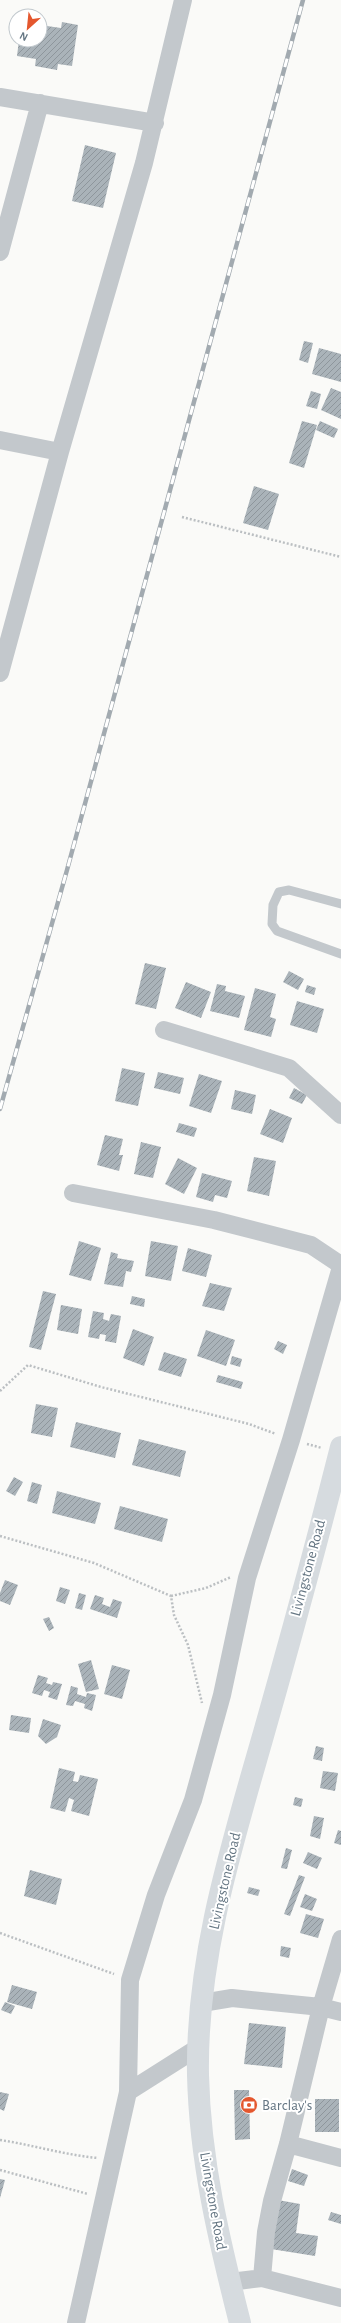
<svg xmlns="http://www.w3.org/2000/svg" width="341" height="2323" font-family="'Alegreya Sans',sans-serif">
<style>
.building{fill:url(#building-hatch)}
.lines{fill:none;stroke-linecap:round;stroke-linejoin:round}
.path{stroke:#bbbfc2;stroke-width:2.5;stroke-dasharray:2 2;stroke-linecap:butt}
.lane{stroke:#c3c8cc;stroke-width:9}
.street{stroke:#c3c8cc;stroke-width:18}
.highway{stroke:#d6dbdf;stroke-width:22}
.rail-casing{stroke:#a2aab0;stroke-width:4.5}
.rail{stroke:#fff;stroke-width:3;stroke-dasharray:9;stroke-linecap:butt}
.labels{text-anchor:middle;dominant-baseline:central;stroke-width:4;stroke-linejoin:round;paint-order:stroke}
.street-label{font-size:15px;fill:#657683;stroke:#fff}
.poi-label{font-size:15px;fill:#657683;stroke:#fff;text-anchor:start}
</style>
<defs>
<pattern id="building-hatch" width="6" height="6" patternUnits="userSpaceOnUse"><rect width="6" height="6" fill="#aab3b9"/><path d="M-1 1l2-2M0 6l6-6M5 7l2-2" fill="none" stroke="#8e969c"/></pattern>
</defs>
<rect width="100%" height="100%" fill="#fafaf8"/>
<path class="building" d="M 62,22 L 78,25 L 72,66 L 58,64 L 57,70 L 35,66 L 36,59 L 17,56 L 19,40 L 40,40 L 40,25 L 61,28 Z
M 85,145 L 116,153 L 103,208 L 72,201 Z
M 304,341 L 313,343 L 308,363 L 299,360 Z
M 319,348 L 341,354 L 341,382 L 312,374 Z
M 331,388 L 341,392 L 341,419 L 321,410 Z
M 311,391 L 321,394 L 317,409 L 306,406 Z
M 302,421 L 317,425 L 304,468 L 289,463 Z
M 320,421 L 338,429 L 334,438 L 316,430 Z
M 254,486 L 279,494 L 268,530 L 243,523 Z
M 145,963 L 166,968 L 156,1009 L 135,1004 Z
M 289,971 L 304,979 L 298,990 L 283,982 Z
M 186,982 L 211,992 L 201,1018 L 175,1008 Z
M 217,984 L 226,986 L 225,991 L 245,996 L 239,1018 L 210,1011 Z
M 307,985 L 316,988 L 314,995 L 305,992 Z
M 255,988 L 276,994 L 270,1017 L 276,1019 L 271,1037 L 244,1030 Z
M 297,1001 L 324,1009 L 317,1033 L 290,1025 Z
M 122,1068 L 145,1073 L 138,1106 L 115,1101 Z
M 158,1072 L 184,1078 L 180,1094 L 154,1088 Z
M 199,1074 L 222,1081 L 211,1113 L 189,1106 Z
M 294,1088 L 307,1095 L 302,1104 L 289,1098 Z
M 235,1090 L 256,1095 L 252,1114 L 231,1109 Z
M 270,1109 L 292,1118 L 283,1143 L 260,1134 Z
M 179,1123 L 197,1128 L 194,1137 L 176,1132 Z
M 105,1135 L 123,1139 L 119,1155 L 123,1155 L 119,1171 L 97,1165 Z
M 141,1142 L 161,1147 L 153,1178 L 134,1174 Z
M 254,1157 L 276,1161 L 269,1196 L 247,1191 Z
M 178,1158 L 197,1168 L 184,1194 L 165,1184 Z
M 202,1173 L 232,1181 L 227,1198 L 215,1195 L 213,1202 L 196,1197 Z
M 79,1241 L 101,1248 L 91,1281 L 69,1275 Z
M 151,1241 L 178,1246 L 171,1281 L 145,1276 Z
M 188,1248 L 212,1255 L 206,1277 L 182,1271 Z
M 111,1252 L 118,1254 L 117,1258 L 134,1261 L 131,1272 L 126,1271 L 123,1287 L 104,1284 Z
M 210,1283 L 232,1288 L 224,1311 L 202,1306 Z
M 43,1291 L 56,1294 L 41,1350 L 29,1347 Z
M 132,1296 L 145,1299 L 144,1307 L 130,1304 Z
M 61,1305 L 82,1309 L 78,1334 L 57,1330 Z
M 93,1311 L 104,1313 L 103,1319 L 109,1321 L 111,1314 L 121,1316 L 116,1343 L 105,1341 L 106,1335 L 100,1334 L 99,1339 L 88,1337 Z
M 133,1329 L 154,1337 L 144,1366 L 123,1358 Z
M 206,1330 L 235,1340 L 226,1366 L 197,1356 Z
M 278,1341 L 287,1345 L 283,1354 L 274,1349 Z
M 164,1352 L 187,1359 L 181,1377 L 158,1370 Z
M 232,1356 L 242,1359 L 240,1367 L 230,1364 Z
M 218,1375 L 243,1382 L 241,1389 L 216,1382 Z
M 36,1404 L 58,1408 L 52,1437 L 31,1433 Z
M 76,1422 L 121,1433 L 115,1458 L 70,1447 Z
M 139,1439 L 186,1451 L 180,1477 L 132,1465 Z
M 14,1477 L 23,1482 L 15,1496 L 6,1491 Z
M 32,1482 L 42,1485 L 37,1504 L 27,1501 Z
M 57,1491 L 101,1503 L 95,1524 L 52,1513 Z
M 120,1506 L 168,1519 L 162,1542 L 114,1529 Z
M 5,1580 L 18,1585 L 10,1605 L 0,1601 L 0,1593 Z
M 60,1587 L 70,1590 L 65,1604 L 56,1601 Z
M 79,1593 L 86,1595 L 82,1610 L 75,1608 Z
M 95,1595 L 104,1598 L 102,1604 L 110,1607 L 113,1599 L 122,1602 L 117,1618 L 90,1609 Z
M 49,1617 L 54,1628 L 49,1631 L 43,1619 Z
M 91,1660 L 99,1689 L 86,1692 L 78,1664 Z
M 112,1665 L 130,1670 L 122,1699 L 104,1694 Z
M 38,1675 L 48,1678 L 46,1683 L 52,1685 L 53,1682 L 62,1684 L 57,1700 L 48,1697 L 50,1692 L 44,1690 L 42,1696 L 32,1693 Z
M 71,1686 L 78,1688 L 77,1694 L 86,1697 L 87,1693 L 96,1695 L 92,1711 L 84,1708 L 85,1704 L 75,1701 L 73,1706 L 66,1705 Z
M 11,1715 L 31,1718 L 29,1733 L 9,1730 Z
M 43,1719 L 61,1725 L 57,1737 L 46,1744 L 38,1736 Z
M 316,1746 L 324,1748 L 322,1761 L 313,1759 Z
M 59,1768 L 75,1772 L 73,1781 L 78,1782 L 80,1775 L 98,1779 L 89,1816 L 71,1811 L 74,1800 L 69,1798 L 65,1812 L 50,1808 Z
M 323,1771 L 338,1773 L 335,1791 L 320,1788 Z
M 295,1797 L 303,1799 L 301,1807 L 293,1805 Z
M 314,1816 L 324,1818 L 320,1839 L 310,1836 Z
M 338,1830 L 341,1831 L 341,1845 L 334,1843 Z
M 286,1848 L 292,1850 L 287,1869 L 281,1868 Z
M 308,1852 L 322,1858 L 317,1869 L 303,1863 Z
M 30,1870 L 62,1879 L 56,1905 L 24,1896 Z
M 299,1875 L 305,1877 L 290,1916 L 284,1914 Z
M 249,1887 L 260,1890 L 258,1896 L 247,1893 Z
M 305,1894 L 317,1899 L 312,1911 L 300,1907 Z
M 306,1914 L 324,1919 L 318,1938 L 300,1933 Z
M 281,1946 L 291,1948 L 289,1958 L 280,1956 Z
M 12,1985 L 37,1992 L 32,2009 L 7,2002 Z
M 5,2002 L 15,2006 L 11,2014 L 1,2010 Z
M 249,2023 L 286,2027 L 282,2068 L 244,2064 Z
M 234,2090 L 249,2090 L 250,2139 L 235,2140 Z
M 0,2092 L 9,2094 L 4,2111 L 0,2109 Z
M 315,2099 L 339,2099 L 339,2132 L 315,2132 Z
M 292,2169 L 308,2175 L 304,2186 L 288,2181 Z
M 0,2179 L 5,2180 L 0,2198 Z
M 278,2200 L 300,2204 L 296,2233 L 318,2236 L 315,2256 L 271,2249 Z
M 331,2212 L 341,2215 L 341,2224 L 328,2220 Z"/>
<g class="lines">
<path class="path" d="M 182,517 L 341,557
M 0,1391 L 28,1365 L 101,1387 L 249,1424 L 276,1434
M 307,1444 L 322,1448
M 0,1536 L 94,1563 L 171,1596 L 174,1615 L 188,1645 L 202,1703
M 171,1596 L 206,1588 L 231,1577
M 0,1933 L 114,1974
M 0,2140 C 33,2145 65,2155 98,2158
M 0,2170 L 88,2194"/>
<path class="lane" d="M 341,904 L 289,890 L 279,892 L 273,905 L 272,924 L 277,931 L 341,954"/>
<path class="street" d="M 0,97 L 155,123
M 0,252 L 40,103
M 0,440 L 60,452
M 0,673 L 60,452 L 144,163 L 183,0
M 164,1030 L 289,1068 L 341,1115
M 73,1193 L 214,1220 L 311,1245 L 341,1265
M 202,2003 L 232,1998 L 321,2007 L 341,1939
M 128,2092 L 130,1980 L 156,1895 L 193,1800 L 222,1695 L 247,1578 L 291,1440 L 341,1267
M 288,2144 L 341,2158
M 262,2278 L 266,2232 L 272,2201 L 288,2144 L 321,2007 L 341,2012
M 230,2282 L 262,2278 L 341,2298
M 76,2323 L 128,2092 L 199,2047"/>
<path class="highway" d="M 240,2323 C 219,2240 200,2161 198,2075 C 196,1961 230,1851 261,1743 C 289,1645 316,1546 341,1447"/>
<g class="rail-casing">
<path id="rail" d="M 0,1109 L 67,870 L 303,0"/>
</g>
<use href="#rail" class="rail"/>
</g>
<defs>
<g id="bank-disc" transform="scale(0.9)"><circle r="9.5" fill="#e4572e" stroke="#fff"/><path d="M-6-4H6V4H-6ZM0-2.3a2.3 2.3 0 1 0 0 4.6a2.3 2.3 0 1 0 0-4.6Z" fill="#fff"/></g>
</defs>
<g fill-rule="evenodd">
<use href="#bank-disc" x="249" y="2105"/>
</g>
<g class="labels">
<g class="street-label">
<text transform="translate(308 1568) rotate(-75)">Livingstone Road</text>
<text transform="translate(225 1881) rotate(-77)">Livingstone Road</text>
<text transform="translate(213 2201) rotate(80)">Livingstone Road</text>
</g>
<g class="poi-label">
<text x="262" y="2105">Barclay's</text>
</g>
</g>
<g transform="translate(28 28) rotate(207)"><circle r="19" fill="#ffffff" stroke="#c1c8cd"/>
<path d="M0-3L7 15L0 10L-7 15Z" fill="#e4572e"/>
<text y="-6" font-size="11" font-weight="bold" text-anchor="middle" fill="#657683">N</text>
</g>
</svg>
